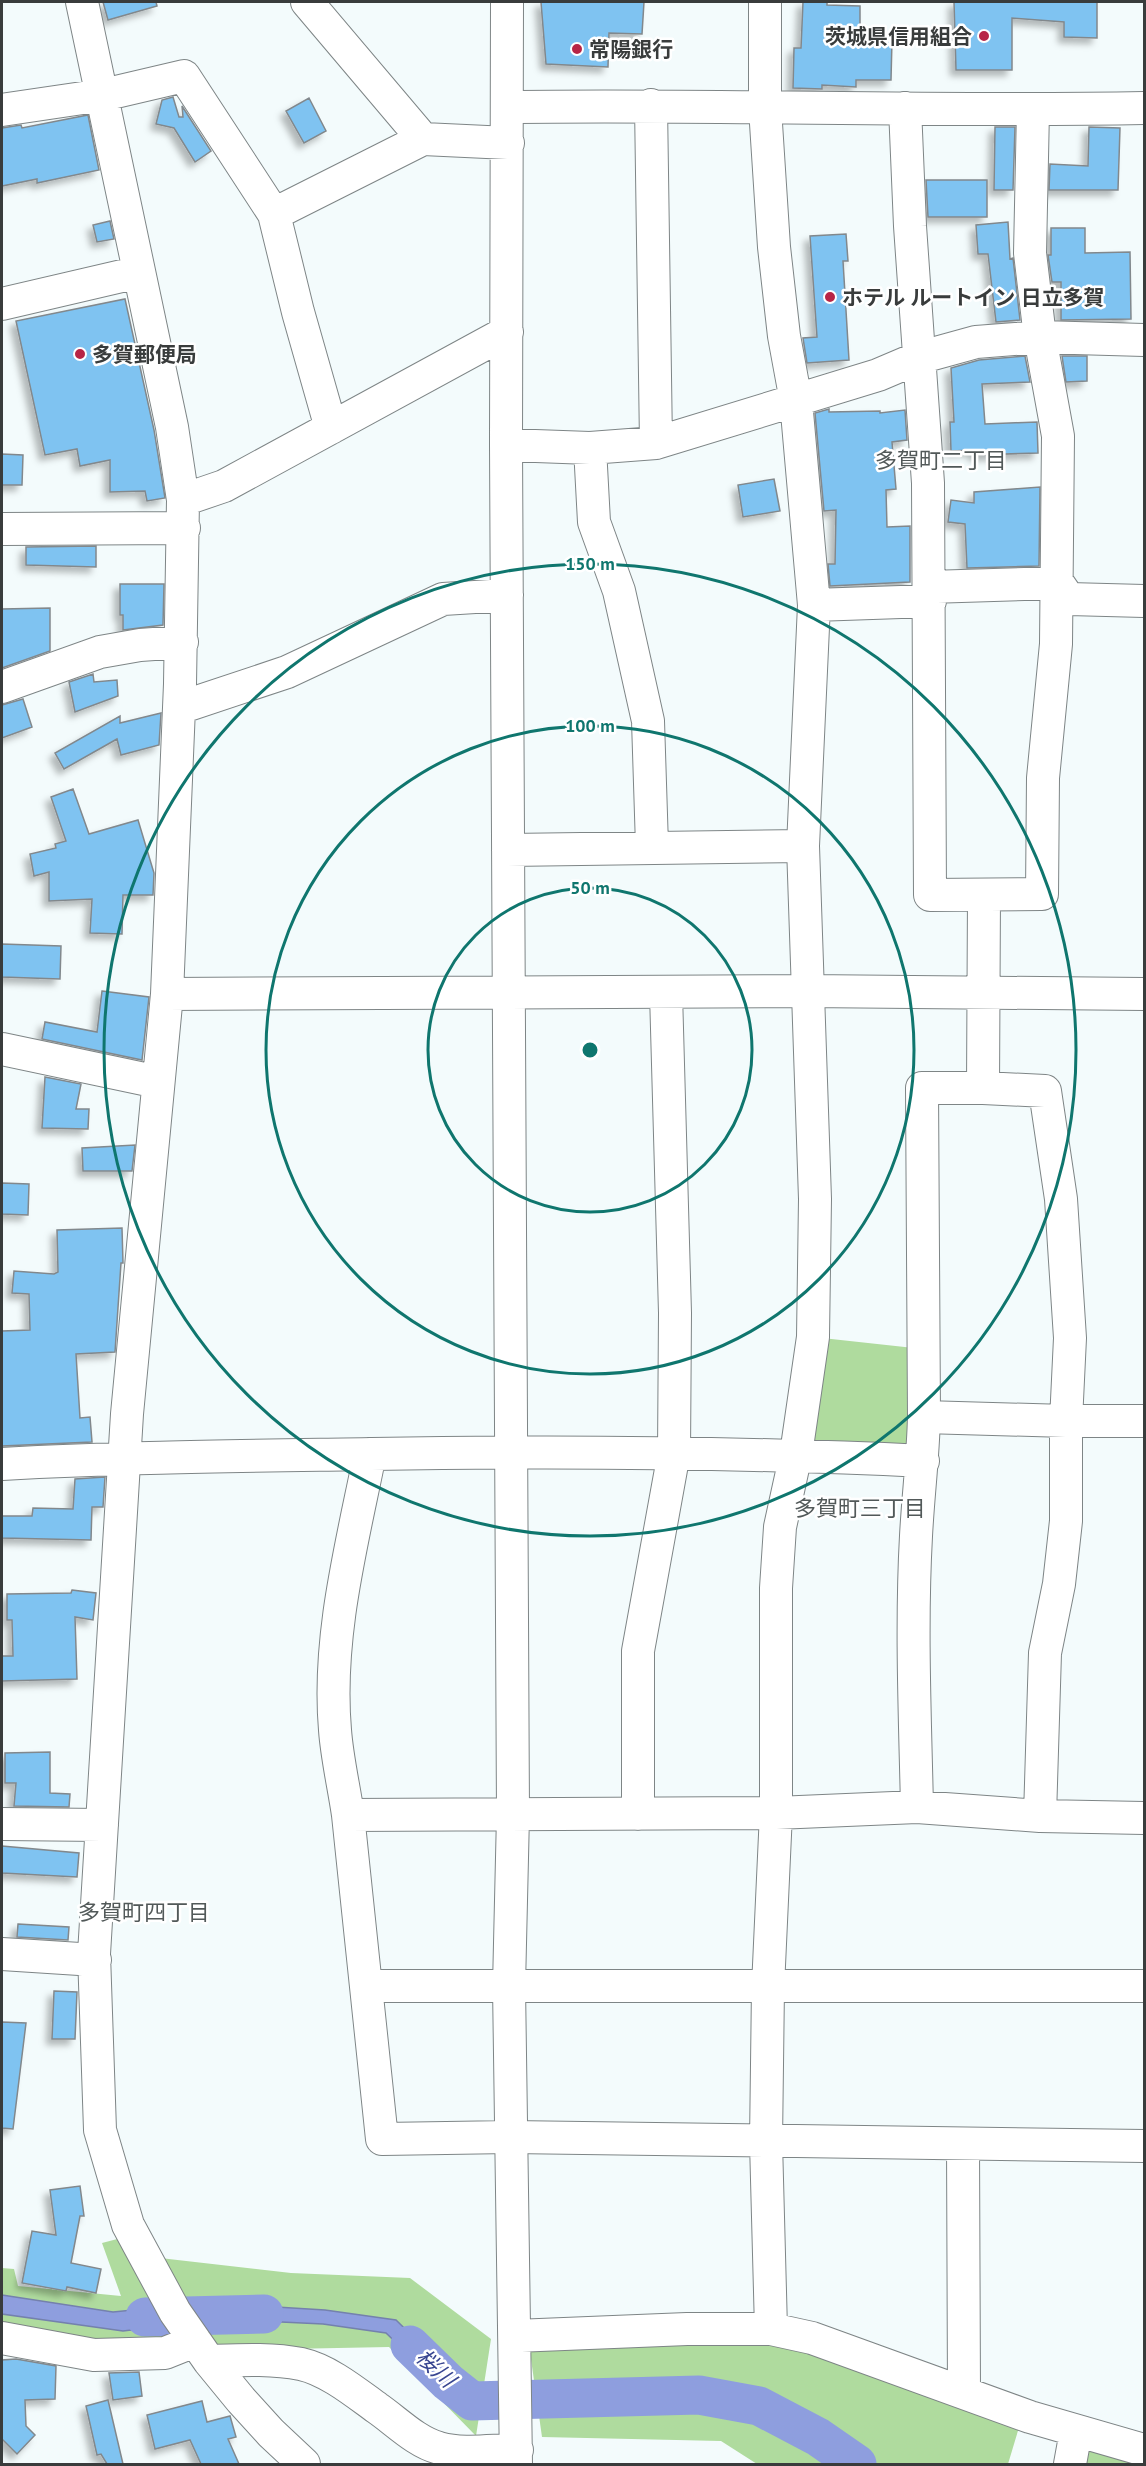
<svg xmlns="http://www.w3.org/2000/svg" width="1146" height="2466" font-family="'PT Sans','Noto Sans JP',sans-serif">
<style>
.green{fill:#afdb9e}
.water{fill:#8e9ede;stroke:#7481ad;stroke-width:1.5}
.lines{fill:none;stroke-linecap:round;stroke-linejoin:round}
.river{stroke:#8e9ede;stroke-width:39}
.building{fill:#7fc3f1;stroke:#82888c;stroke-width:1.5;filter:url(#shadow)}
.minor-casing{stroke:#7e8586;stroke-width:34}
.minor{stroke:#fff;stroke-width:32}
.ring{fill:none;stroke:#0f766e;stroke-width:3}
.poi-dot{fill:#b72546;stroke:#fff;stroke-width:2}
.labels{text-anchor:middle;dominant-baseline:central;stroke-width:5;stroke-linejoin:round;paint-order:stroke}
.poi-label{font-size:21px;font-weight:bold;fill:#393c3c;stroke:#fff;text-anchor:start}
.neighbourhood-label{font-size:22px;fill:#525959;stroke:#fff}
.water-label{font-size:22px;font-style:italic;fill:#394691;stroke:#fff}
.centre{fill:#0f766e;stroke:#fff;stroke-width:3}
.ring-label{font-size:18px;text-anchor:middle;font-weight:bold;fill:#0f766e;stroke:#fff;stroke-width:5;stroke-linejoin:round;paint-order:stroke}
</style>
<defs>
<filter id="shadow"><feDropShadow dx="-5.5" dy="5.5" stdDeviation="3" flood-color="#0004"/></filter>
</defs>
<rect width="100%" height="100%" fill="#f3fbfc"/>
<path class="green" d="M 813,1337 L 923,1349 L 923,1461 L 796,1454 Z
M 125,2237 L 165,2339 L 111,2348 L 2,2332 L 2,2268 L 14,2269 L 18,2286 L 121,2296 L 102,2243 Z
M 160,2258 L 291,2273 L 410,2278 L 491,2339 L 476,2436 L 389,2347 L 286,2349 L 208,2347 Z
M 795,2340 L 1020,2424 L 1008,2464 L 757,2464 L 721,2441 L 542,2437 L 529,2345 Z
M 1080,2441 L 1144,2464 L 1077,2464 Z"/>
<path class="water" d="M 2,2295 L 113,2312 L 153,2308 L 165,2326 L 123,2331 L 2,2314 Z
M 260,2306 L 325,2310 L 396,2320 L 453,2376 L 443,2388 L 386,2333 L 323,2324 L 260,2321 L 210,2323 L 211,2309 Z"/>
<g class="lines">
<path class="river" d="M 145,2317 L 264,2314
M 410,2345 L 448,2382 L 472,2401 L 699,2395 L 759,2406 L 818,2437 L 857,2464"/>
</g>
<path class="building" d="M 103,2 L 156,2 L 157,6 L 108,20 Z
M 541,2 L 644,2 L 642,34 L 609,33 L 608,67 L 546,64 Z
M 803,2 L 827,2 L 827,5 L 860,6 L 860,40 L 892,40 L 891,80 L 856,80 L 856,87 L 822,85 L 822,89 L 793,88 L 794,48 L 801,48 Z
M 954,2 L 1097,2 L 1097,38 L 1064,37 L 1064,22 L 1012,18 L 1012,70 L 956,70 Z
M 173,97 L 179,117 L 183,117 L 182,106 L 211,151 L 195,162 L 174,128 L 156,124 L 162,100 Z
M 309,98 L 326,131 L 304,143 L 286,111 Z
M 88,115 L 99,170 L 37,183 L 37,179 L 2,186 L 2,128 L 21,125 L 22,128 Z
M 995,127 L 1015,127 L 1013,190 L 994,190 Z
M 1089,127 L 1120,128 L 1118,190 L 1049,190 L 1050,164 L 1088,166 Z
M 926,180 L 987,180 L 987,217 L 928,217 Z
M 110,221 L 114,239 L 97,242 L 93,225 Z
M 1008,222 L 1010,259 L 1013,258 L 1020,320 L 996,322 L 988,254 L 978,254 L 976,225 Z
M 1051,228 L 1085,228 L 1085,253 L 1130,252 L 1131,319 L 1061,320 L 1061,282 L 1052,282 L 1048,255 L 1051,255 Z
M 846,234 L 848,261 L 843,261 L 849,360 L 807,363 L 803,338 L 817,337 L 810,236 Z
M 125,299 L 154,430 L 165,498 L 147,501 L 145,491 L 110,492 L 110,460 L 80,466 L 77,449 L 45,455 L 16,321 Z
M 1025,356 L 1030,382 L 982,384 L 985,424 L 1037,422 L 1038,453 L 974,455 L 974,450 L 951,451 L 950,422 L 954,422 L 951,368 L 979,360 Z
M 1062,356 L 1087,356 L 1087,381 L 1066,382 Z
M 829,409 L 829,412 L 880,411 L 880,413 L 905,410 L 907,440 L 892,442 L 896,489 L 886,490 L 887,527 L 910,526 L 910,582 L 830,586 L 828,564 L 835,564 L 836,510 L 824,511 L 815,413 Z
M 2,454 L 23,455 L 22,485 L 2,485 Z
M 774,479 L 780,511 L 743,517 L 738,485 Z
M 1040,487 L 1039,566 L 967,568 L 965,524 L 948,522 L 951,500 L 974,503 L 974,492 Z
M 96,546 L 96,567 L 26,565 L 26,547 Z
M 120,584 L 164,584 L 163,625 L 123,630 L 123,615 L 120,615 Z
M 50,608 L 50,651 L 2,668 L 2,609 Z
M 93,674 L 94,682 L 117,680 L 118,696 L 75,712 L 69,682 Z
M 23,699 L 32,727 L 2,738 L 2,705 Z
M 161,713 L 159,745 L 121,755 L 117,739 L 64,769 L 55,753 L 120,716 L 120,723 Z
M 73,789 L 89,834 L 138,820 L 154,873 L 153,895 L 123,895 L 122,934 L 90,933 L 92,899 L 49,901 L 49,872 L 34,876 L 30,854 L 56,848 L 55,844 L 66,841 L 51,797 Z
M 2,944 L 61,946 L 60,979 L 2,977 Z
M 102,991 L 149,997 L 142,1060 L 42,1039 L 45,1022 L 97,1032 Z
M 45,1077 L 81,1084 L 76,1109 L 89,1109 L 88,1129 L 42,1128 Z
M 135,1145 L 132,1171 L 83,1171 L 82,1148 Z
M 2,1183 L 29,1184 L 28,1215 L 2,1214 Z
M 122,1228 L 123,1263 L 121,1263 L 115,1352 L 76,1354 L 80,1418 L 90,1417 L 92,1442 L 2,1446 L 2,1331 L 30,1330 L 29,1294 L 12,1293 L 14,1271 L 54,1274 L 58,1272 L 57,1230 Z
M 105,1477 L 103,1507 L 92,1507 L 91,1540 L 2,1538 L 2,1516 L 32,1516 L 33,1508 L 73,1509 L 75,1479 Z
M 72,1590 L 96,1593 L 93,1620 L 75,1617 L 77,1679 L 2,1681 L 2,1656 L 13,1656 L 12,1620 L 7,1620 L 7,1594 L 71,1593 Z
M 50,1752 L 50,1793 L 70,1794 L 69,1807 L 14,1806 L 16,1783 L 5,1783 L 5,1753 Z
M 2,1846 L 79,1853 L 77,1877 L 2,1873 Z
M 18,1924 L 69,1927 L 68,1940 L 17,1937 Z
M 54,1991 L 77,1992 L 75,2039 L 52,2039 Z
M 2,2022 L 26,2023 L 13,2129 L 2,2128 Z
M 80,2186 L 84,2216 L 80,2216 L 71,2263 L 101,2269 L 96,2293 L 67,2287 L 66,2291 L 22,2283 L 32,2231 L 56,2235 L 50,2190 Z
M 16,2359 L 56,2366 L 55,2399 L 25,2400 L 26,2426 L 35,2435 L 17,2454 L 2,2439 L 2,2360 Z
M 139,2372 L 142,2396 L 113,2400 L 109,2373 Z
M 108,2400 L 123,2464 L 107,2464 L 101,2454 L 97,2455 L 86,2406 Z
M 202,2401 L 207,2422 L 230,2416 L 236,2437 L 228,2439 L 239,2464 L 201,2464 L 190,2440 L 155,2449 L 147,2415 Z"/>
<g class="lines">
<g class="minor-casing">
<path id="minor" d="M 82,2 L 172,427 L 183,500 L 180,684 L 167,994 L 127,1414 L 94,1954 L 100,2130 L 128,2225 L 175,2312 L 209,2361 L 241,2400 L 271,2433 L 304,2464
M 307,2 L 423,139 L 508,143
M 507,2 L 506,445 L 513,1815 L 509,1986 L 516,2464
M 765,2 L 765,108 L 774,247 L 784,336 L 796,401 L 814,605 L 803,846 L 815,1199 L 813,1337 L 796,1454 L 780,1527 L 776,1588 L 776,1813 L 768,1987 L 766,2142 L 771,2329
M 651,105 L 656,443
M 507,107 C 720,104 932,112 1144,108
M 905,108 L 910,226 L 928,483 L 930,895 L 1042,894 L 1043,778 L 1056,644 L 1058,436 L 1040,337 L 1030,253 L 1033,110
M 2,110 L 103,95 L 184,76 L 274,214 L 298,312 L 331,428
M 274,214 L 423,139
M 2,304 L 139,272
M 506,445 L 590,448 L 656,443 L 878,375 L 918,358 L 976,342 L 1040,337 L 1144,340
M 590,448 L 594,522 L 619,591 L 648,721 L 652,846
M 183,500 L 224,486 L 507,332
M 2,529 L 184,528
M 929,587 L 1058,583 L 1069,599 L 1144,601
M 814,605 L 930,601
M 2,687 L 100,652 L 140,645 L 182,642
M 179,708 L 287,672 L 443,599 L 507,595
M 508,850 L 803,846
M 984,895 L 983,1088 L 1045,1091 L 1061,1199 L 1070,1338 L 1066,1421 L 1066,1521 L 1059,1584 L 1045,1653 L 1040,1816
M 167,994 L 807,991 L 1144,994
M 2,1049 L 158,1082
M 924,1417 L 1066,1421 L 1144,1421
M 370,1454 C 352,1544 327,1637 335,1730 C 337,1758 344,1787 348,1815 L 776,1813 L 917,1807 L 1040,1816 L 1144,1818
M 2,1464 C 125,1457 248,1456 372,1454 C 556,1451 739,1452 923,1461
M 917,1807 C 915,1717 911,1626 916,1536 C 918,1497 923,1457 924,1417 L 922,1088 L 983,1088
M 638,1814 L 638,1651 L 674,1453 L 675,1313 L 666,993
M 348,1815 L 382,2139 L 511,2137 L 1144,2146
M 2,1824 L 102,1825
M 2,1954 L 95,1960
M 366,1986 L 1144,1986
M 963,2144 L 964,2393
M 515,2336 L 687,2329 L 771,2329 L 812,2338 L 1030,2417 L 1144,2450
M 2,2338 L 94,2355 L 165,2353 L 195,2341
M 209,2361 C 238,2360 272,2358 301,2364 C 328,2370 355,2392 377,2408 C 396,2421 416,2442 439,2448 C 463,2455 492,2450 517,2450
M 1070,2464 L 1076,2431"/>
</g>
<use href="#minor" class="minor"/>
</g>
<g class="ring">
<circle cx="590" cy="1050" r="162"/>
<circle cx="590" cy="1050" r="324"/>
<circle cx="590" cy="1050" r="486"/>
</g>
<g class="poi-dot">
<circle cx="984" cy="36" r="6"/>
<circle cx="577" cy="49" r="6"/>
<circle cx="830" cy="297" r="6"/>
<circle cx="80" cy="354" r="6"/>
</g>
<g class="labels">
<g class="poi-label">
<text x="972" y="36" text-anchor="end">茨城県信用組合</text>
<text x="589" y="49">常陽銀行</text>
<text x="842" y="297">ホテル ルートイン 日立多賀</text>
<text x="92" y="354">多賀郵便局</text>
</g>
<g class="neighbourhood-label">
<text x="941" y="460">多賀町二丁目</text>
<text x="860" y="1508">多賀町三丁目</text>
<text x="144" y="1912">多賀町四丁目</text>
</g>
<g class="water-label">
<text transform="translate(436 2368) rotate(43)">桜川</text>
</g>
</g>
<circle cx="590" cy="1050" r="9" class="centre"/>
<g class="ring-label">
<text x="590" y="570">150 m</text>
<text x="590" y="732">100 m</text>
<text x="590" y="894">50 m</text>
</g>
<rect width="1146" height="2466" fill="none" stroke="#393c3c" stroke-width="6"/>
</svg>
